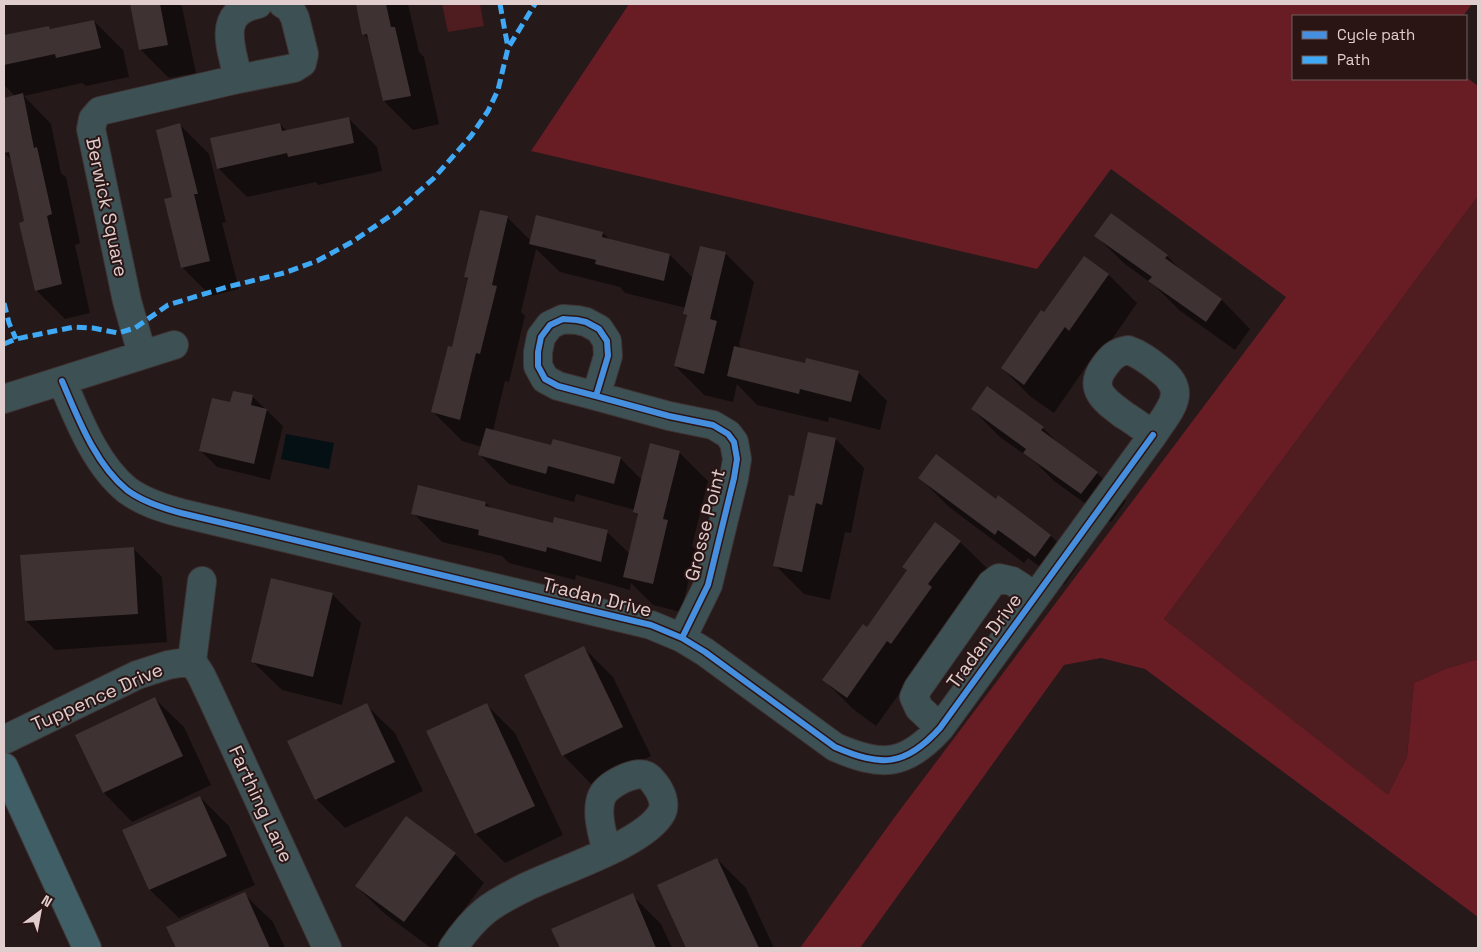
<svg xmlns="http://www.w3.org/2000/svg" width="1482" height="952" font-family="'Space Grotesk',sans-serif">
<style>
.green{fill:#4f1c1f}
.forest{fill:#681d25}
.water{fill:#051014}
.shadow{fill:#0007}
.building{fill:#3e3232}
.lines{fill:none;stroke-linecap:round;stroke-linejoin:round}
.minor-casing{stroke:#3f3333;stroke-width:30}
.major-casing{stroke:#3f3333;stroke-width:30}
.minor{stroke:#3d5155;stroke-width:28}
.major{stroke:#405e65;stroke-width:28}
.quiet{stroke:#3fa9f5;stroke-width:5;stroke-dasharray:10 5;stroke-linecap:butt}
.cycleway-casing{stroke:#2b1414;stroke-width:9}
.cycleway{stroke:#468fdf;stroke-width:6}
.labels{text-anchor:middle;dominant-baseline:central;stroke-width:4;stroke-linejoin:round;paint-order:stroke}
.street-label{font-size:19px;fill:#e0cece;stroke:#2b1414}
</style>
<rect width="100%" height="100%" fill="#261919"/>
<path class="green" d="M 442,4 L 480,4 L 484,26 L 448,32 Z
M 1478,196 L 1478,659 L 1445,669 L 1414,683 L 1407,757 L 1388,796 L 1164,619 Z"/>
<path class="forest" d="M 629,4 L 1472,4 L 1463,16 L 1293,16 L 1293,79 L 1466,79 L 1466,77 L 1478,86 L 1478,196 L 1164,619 L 1388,795 L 1407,757 L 1414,683 L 1445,669 L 1478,659 L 1478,917 L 1145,669 L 1101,658 L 1064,665 L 860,948 L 800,948 L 894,818 L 1286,297 L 1111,169 L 1037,269 L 531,151 Z"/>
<path class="water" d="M 286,434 L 334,443 L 329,469 L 281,459 Z"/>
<path class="shadow" d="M 131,4 L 180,4 L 182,7 L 196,73 L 169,78 L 140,49 Z
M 357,4 L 408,4 L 419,52 L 424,57 L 439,124 L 413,130 L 384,101 L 370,41 L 364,34 Z
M 94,21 L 123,50 L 129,77 L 86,86 L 82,83 L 24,96 L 51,124 L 61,173 L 66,177 L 80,243 L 75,245 L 90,313 L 65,319 L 36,290 L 25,222 L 12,160 L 4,153 L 4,99 L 15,96 L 4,85 L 4,37 L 49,27 L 52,30 Z
M 348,118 L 377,147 L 382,171 L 318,185 L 316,182 L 247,197 L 218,168 L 280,124 L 287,131 Z
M 180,125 L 209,154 L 226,222 L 222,223 L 239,289 L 211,296 L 182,267 L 174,198 Z
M 481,211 L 508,218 L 531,241 L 603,233 L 610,240 L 670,255 L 693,278 L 725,253 L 754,282 L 739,345 L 744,350 L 806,365 L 858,372 L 887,401 L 880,430 L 829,417 L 828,422 L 757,405 L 737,384 L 733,402 L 704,395 L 675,366 L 687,316 L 684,313 L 686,308 L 625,293 L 620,287 L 560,272 L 536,249 L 521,312 L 525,316 L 509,382 L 505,381 L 493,431 L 552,447 L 620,458 L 642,480 L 679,452 L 708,481 L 692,546 L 696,550 L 681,612 L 653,605 L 631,583 L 630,590 L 576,575 L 575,580 L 509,563 L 502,556 L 442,542 L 413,513 L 486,503 L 492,509 L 554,525 L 607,532 L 630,554 L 639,516 L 634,512 L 635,510 L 576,494 L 574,502 L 509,484 L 480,455 L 482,447 L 462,441 L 433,412 L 453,348 L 469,281 L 465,277 Z
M 1096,236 L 1167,256 L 1182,271 L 1222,300 L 1250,329 L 1235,350 L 1179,310 L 1155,286 L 1125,264 Z
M 1109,275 L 1137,303 L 1099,358 L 1094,355 L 1054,413 L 1031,397 L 1002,368 Z
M 252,396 L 283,426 L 270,480 L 217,467 L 201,451 L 231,404 Z
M 972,409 L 1043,428 L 1064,449 L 1097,473 L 1126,501 L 1111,522 L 1054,481 L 1034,461 L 1001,438 Z
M 836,439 L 864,468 L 851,533 L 845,532 L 830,600 L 804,594 L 775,565 L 795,498 Z
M 920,478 L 996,500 L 1051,536 L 1079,564 L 1064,585 L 1028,558 L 1024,563 L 949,507 Z
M 960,542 L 989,570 L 876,726 L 853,709 L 824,680 L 867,628 Z
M 133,548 L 162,577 L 167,642 L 55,650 L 26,621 Z
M 332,594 L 361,623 L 342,705 L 282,690 L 253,662 Z
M 584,648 L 613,677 L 651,756 L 591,784 L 563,755 Z
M 155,699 L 184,727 L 211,785 L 132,822 L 104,793 Z
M 486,704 L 515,733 L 563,835 L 505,863 L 476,834 L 428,732 Z
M 366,705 L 395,733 L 423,791 L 345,828 L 316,799 Z
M 200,797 L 229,826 L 255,885 L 179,918 L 150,890 L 124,830 Z
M 455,854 L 484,883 L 435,948 L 431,948 L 385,914 L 356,886 Z
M 717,859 L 746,888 L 774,948 L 687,948 L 658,886 Z
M 244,894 L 273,922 L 285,948 L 177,948 L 168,928 Z
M 632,895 L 661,924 L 672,948 L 561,948 L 553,929 Z"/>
<path class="building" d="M 130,4 L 160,4 L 168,45 L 139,50 Z
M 356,4 L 386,4 L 391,27 L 395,27 L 411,96 L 383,101 L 367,34 L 362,35 Z
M 94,20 L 101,48 L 56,58 L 55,54 L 4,65 L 4,35 L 49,26 L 50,29 Z
M 23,93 L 34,148 L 37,147 L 52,214 L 47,216 L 62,284 L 35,291 L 19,223 L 24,221 L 9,152 L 4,153 L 4,98 Z
M 349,117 L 354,143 L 288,157 L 287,153 L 217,169 L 210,138 L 280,123 L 282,131 Z
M 180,123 L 198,194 L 194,194 L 210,261 L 181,268 L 164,199 L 172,197 L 156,130 Z
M 480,210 L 508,216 L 492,285 L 497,286 L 480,354 L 476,353 L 460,420 L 431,412 L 448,346 L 452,347 L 468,278 L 464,277 Z
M 1111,213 L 1168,255 L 1165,258 L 1222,299 L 1206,322 L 1148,281 L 1152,277 L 1094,236 Z
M 536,215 L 603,232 L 602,237 L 670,254 L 664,281 L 595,264 L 596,260 L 529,244 Z
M 700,246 L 726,252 L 710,319 L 717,321 L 704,374 L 674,366 L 687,315 L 683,314 Z
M 1084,256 L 1109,274 L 1069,331 L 1065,327 L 1024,385 L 1001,368 L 1041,310 L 1044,312 Z
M 734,346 L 805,363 L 806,358 L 859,371 L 851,402 L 800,389 L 799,394 L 727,376 Z
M 987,386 L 1044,427 L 1041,430 L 1098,472 L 1081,494 L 1023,453 L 1026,449 L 971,409 Z
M 233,391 L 253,395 L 251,405 L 267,409 L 254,464 L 199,451 L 212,398 L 230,402 Z
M 486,428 L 551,445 L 553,439 L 621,457 L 614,484 L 548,466 L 546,474 L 478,455 Z
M 808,432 L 836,438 L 822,505 L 816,503 L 802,572 L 773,566 L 789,495 L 794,496 Z
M 650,443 L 680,451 L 663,519 L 668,520 L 653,584 L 623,577 L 638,514 L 633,512 Z
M 936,454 L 996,499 L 998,495 L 1051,535 L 1035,557 L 998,530 L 995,535 L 918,478 Z
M 418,485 L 486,502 L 485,506 L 553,523 L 554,517 L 608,530 L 601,562 L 547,547 L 546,552 L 478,535 L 479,530 L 411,514 Z
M 935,522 L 961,541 L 928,584 L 932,587 L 891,644 L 887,641 L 847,698 L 822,680 L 863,624 L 867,627 L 907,570 L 902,567 Z
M 134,547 L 138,614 L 25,621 L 20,555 Z
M 271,578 L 333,593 L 313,677 L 251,662 Z
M 584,646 L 623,727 L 562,756 L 524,675 Z
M 155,697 L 183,756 L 103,793 L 75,735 Z
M 367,703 L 395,762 L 315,800 L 287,741 Z
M 487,703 L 535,806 L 475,834 L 426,731 Z
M 200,796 L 227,856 L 149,890 L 122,830 Z
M 406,816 L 456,853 L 404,922 L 355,886 Z
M 717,858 L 759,948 L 686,948 L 657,885 Z
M 245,892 L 270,948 L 176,948 L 166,927 Z
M 633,893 L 656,948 L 560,948 L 551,929 Z"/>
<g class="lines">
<g class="minor-casing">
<path id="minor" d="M 238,79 C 232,48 215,13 258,4
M 1128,350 C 1140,354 1149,361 1159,369 C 1190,392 1169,410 1153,435 C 1143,428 1134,421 1124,415 C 1107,402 1087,390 1104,367 C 1111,357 1116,352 1128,350 Z
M 142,354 L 127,301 L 91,129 L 93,119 L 100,111 L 238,79 L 294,68 L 302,63 L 304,54 L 295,18 L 290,8 L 283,4
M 62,381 C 78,418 95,464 127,490 C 143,502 162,508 181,513 L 651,625 L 682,638 L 705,652 L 835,747 C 881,767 905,767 940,728 L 1153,435
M 596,396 L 608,356 L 607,341 L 599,329 L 586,322 L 577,320 L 563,319 L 550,325 L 541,337 L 538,352 L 538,366 L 545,379 L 558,386 L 596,396 L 669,416 L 713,425 L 728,434 L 734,442 L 737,459 L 734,478 L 708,585 L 682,638
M 4,399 L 174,345
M 192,661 L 201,675 L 211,696 L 327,948
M 192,661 L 202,581
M 940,728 L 919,708 L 914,697 L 918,688 L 991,584 L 999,578 L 1012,581 L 1035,596
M 4,740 L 137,675 L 168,665 L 192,661
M 453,948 C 461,936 473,921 485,911 C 496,902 512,894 524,888 C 557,871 646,844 662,812 C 666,803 661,792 655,784 C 653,782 650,777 647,776 C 636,769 607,785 602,796 C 595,812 603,836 607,852"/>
</g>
<g class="major-casing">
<path id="major" d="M 4,767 L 87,948"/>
</g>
<use href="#minor" class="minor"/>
<use href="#major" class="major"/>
<path class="quiet" d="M 500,4 L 508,48
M 4,303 L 9,323 L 16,339
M 4,344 L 16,339 L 74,327 L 93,328 L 118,333 L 135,328 L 168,305 L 227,287 L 284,273 L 317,261 L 352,242 L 396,212 L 434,178 L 471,136 L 488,111 L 498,90 L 508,48 L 535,4"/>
<g class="cycleway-casing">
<path id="cycleway" d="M 62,381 C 78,418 95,464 127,490 C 143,502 162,508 181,513 L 651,625 L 682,638 L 705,652 L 835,747 C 881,767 905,767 940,728 L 1153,435
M 596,396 L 608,356 L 607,341 L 599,329 L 586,322 L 577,320 L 563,319 L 550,325 L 541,337 L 538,352 L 538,366 L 545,379 L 558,386 L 596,396 L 669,416 L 713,425 L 728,434 L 734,442 L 737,459 L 734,478 L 708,585 L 682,638"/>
</g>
<use href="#cycleway" class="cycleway"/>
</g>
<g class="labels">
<g class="street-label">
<text transform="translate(107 207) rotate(78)">Berwick Square</text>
<text transform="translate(705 525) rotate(-76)">Grosse Point</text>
<text transform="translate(597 597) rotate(14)">Tradan Drive</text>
<text transform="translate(984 641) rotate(-54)">Tradan Drive</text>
<text transform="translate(97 697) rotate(-24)">Tuppence Drive</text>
<text transform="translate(261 804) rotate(65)">Farthing Lane</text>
</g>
</g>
<rect width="1482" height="952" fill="none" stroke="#e0cece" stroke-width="10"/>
<rect x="1292" y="15" width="175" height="65" fill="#2b1414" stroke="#735e5e"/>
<rect x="1302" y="31" width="25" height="8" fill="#468fdf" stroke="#735e5e"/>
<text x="1337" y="40" font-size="15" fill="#e0cece">Cycle path</text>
<rect x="1302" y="56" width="25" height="8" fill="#3fa9f5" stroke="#735e5e"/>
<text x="1337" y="65" font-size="15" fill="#e0cece">Path</text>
<g transform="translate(40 912) rotate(32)" stroke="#2b1414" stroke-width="4" paint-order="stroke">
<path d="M0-4L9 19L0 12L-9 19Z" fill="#e0cece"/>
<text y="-8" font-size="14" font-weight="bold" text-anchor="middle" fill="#e0cece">N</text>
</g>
</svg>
